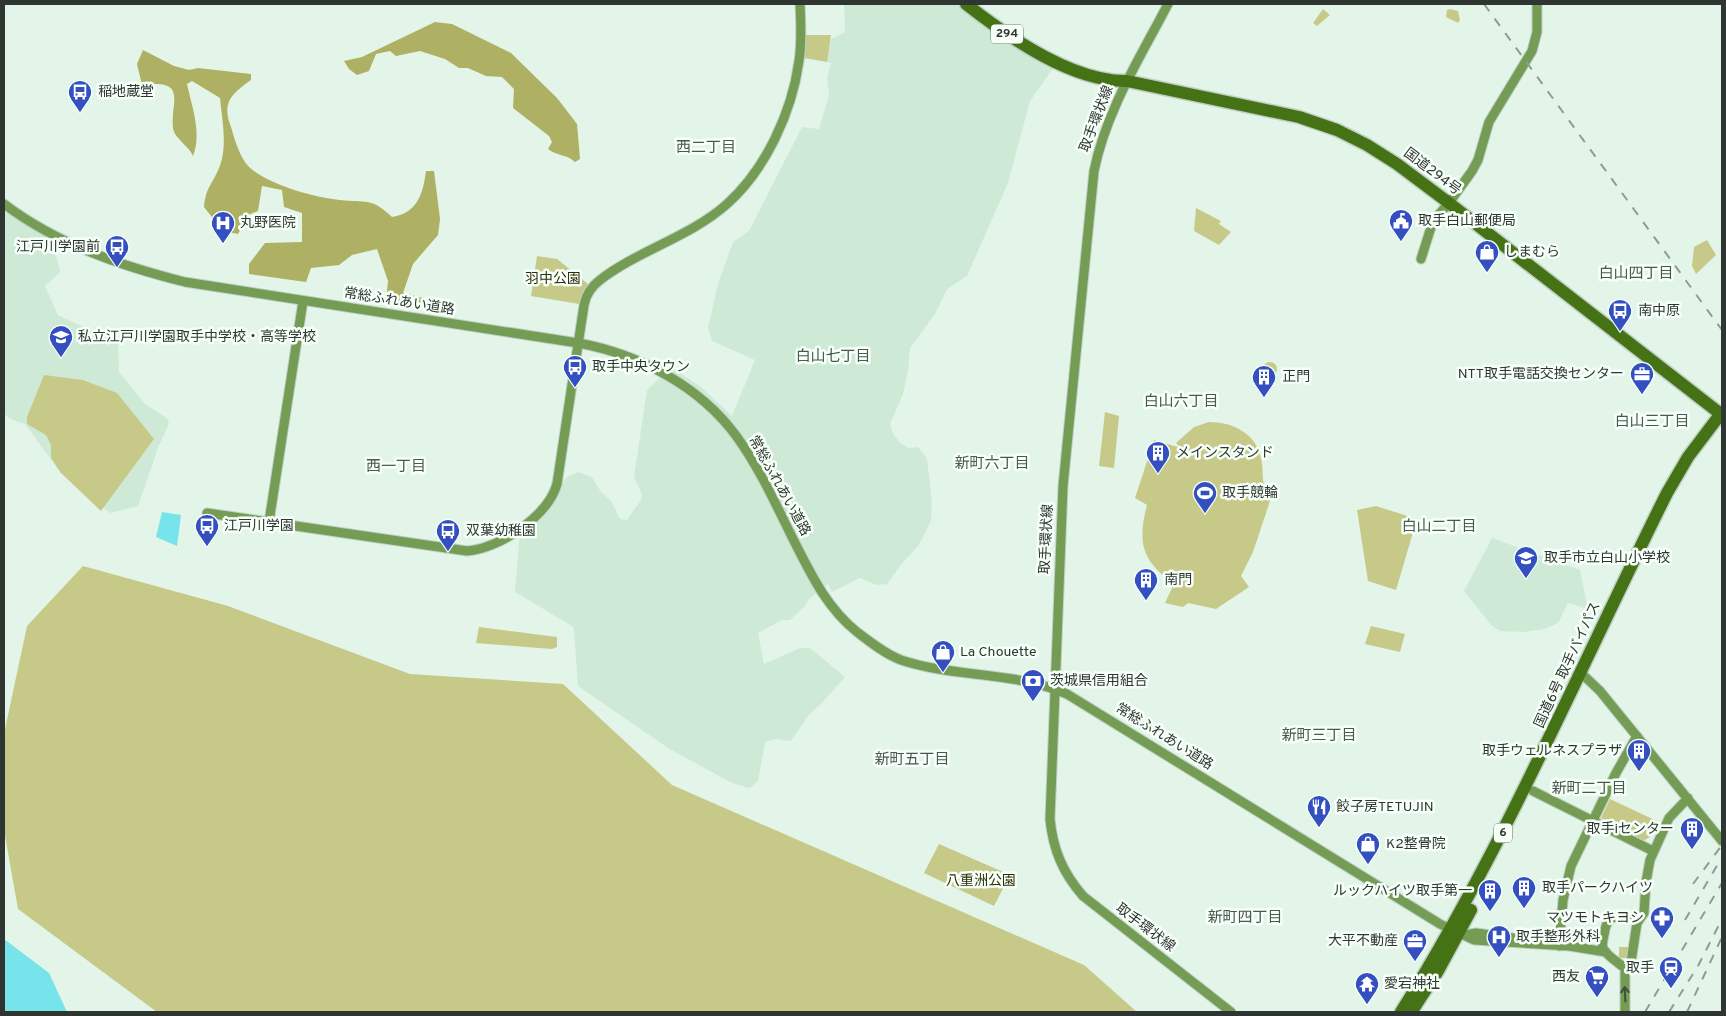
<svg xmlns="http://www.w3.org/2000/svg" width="1726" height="1016" font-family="Overpass,'Noto Sans JP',sans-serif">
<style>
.built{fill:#cfe9d7}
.green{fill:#c7c989}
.forest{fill:#aeb063}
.water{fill:#76e4ea}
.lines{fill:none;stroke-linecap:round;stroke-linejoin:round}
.secondary-casing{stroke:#becfc3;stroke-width:11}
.highway-casing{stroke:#becfc3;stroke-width:15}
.secondary{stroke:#749c54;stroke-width:9}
.highway{stroke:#467216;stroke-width:12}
.rail{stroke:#8f9c93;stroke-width:2;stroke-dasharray:9 9;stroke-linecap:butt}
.oneway{stroke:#40503a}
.labels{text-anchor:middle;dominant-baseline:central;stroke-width:5;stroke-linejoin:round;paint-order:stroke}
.shield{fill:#f7fff9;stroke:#6b726d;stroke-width:1}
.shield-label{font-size:12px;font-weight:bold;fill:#2f3631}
.poi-label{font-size:14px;fill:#2f3631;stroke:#f7fff9;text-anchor:start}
.street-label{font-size:14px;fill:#2f3631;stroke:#f7fff9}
.park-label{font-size:14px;fill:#2d2e0b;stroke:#f7fff9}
.neighbourhood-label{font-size:15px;fill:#4a594f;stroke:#f7fff9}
</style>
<rect width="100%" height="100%" fill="#e2f5e8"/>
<path class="built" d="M 844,4 L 956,4 L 1010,45 L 1054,67 L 1030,101 L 1008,183 L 967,276 L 947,289 L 935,314 L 910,348 L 908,371 L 903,394 L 890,424 L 893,434 L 900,443 L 909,448 L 918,447 L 927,459 L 932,502 L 931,521 L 919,545 L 903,562 L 887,584 L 876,585 L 860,578 L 832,592 L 828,584 L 809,599 L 805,606 L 790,620 L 782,620 L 758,633 L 764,664 L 800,648 L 810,648 L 845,677 L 822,703 L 808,716 L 791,741 L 775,739 L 765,742 L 758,781 L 750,788 L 732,783 L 668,748 L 578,686 L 574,630 L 572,626 L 515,592 L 520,531 L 550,507 L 560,483 L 569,476 L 578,472 L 592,477 L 601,492 L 611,501 L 620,519 L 627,520 L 641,500 L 642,494 L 634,477 L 647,390 L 671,367 L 701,387 L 732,416 L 755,360 L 712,341 L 708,328 L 718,284 L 733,242 L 749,231 L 802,127 L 819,129 L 829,95 L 827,77 L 831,63 L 826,62 L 831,39 L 845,32 Z
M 4,212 L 59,243 L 55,251 L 60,272 L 45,286 L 58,315 L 118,343 L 119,372 L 145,404 L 167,418 L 169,424 L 159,445 L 138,506 L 110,513 L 61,473 L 25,424 L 10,419 L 4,413 Z
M 1492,538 L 1580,570 L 1588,609 L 1568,603 L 1558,623 L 1545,629 L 1524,632 L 1500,631 L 1491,625 L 1464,591 Z"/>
<path class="green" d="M 1323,9 L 1330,15 L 1317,26 L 1313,23 Z
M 1450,9 L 1458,11 L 1460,20 L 1458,23 L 1446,17 L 1447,10 Z
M 805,35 L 831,35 L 827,62 L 804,58 Z
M 1196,208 L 1221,221 L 1219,224 L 1231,232 L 1219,245 L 1194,231 Z
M 1707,240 L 1716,255 L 1696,274 L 1692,266 L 1694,247 Z
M 537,256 L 557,259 L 588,284 L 579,304 L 531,296 Z
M1263 369a7 7 0 1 1 14 0a7 7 0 1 1-14 0Z
M 44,375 L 83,380 L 117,393 L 154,439 L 101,511 L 61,473 L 51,458 L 51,445 L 46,435 L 27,424 L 27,417 Z
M 1105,412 L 1119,416 L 1114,468 L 1099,466 Z
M 1209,422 C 1232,422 1256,433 1261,458 C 1265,477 1259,480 1271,498 L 1253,552 L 1241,576 L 1249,587 L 1216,609 L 1188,603 L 1183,607 L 1165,603 L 1174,584 C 1142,561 1137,543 1147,505 L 1135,498 L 1154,440 L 1181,448 L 1176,443 L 1194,427 Z
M 1376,506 L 1417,519 L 1396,590 L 1368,581 L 1357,510 Z
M 83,566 L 228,606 L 410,674 L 563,684 L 672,785 L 1084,965 L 1137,1012 L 157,1012 L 18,909 L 4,830 L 4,734 L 27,626 Z
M 1371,626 L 1405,634 L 1400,652 L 1365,644 Z
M 479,627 L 557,637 L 557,647 L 552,649 L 476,643 Z
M 1610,799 L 1659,822 L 1650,837 L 1643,841 L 1601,818 Z
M 939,844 L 1010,875 L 994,906 L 924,873 Z
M 1619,947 L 1628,947 L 1628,958 L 1619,958 Z"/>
<path class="forest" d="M 435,22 L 452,24 L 511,53 L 557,98 L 577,124 L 580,159 L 575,162 C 567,154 556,156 548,149 L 552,142 L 549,136 L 513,108 L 514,89 L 502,77 L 486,76 L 468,68 L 459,68 L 445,59 L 420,51 L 396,56 L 390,51 L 376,54 L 369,71 L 357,75 L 349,69 L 344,61 L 362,57 Z
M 143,50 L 174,66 L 189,70 L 198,68 L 251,74 L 251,80 C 230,95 221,103 232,130 C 235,141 239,153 245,162 C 259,183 316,198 340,200 C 366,203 371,197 392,217 C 418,213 423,193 426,171 L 434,171 L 440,219 L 438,235 L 413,264 L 403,293 L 439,302 L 438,310 L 396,306 L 387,291 L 388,281 L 377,249 L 352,255 L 339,265 L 311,268 L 306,282 L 249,274 L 249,264 L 265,243 L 302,242 L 302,213 L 284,207 L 282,190 L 262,186 L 258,211 L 248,215 L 238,234 L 223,231 L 204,207 C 206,187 212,185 219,168 C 228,147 222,119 220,98 L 192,81 L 187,84 C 192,107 202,133 193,156 C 189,146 174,138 173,128 C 170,102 189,79 142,85 L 137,64 Z"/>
<path class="water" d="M 162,512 L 181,515 L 177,546 L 156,537 Z
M 4,939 L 49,973 L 67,1012 L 4,1012 Z"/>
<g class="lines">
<g class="secondary-casing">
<path id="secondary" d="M 1168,4 C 1140,58 1106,111 1094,171 L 1063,486 L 1050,819 C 1053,850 1063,873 1083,896 L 1231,1012
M 4,204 C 57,244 121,266 185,282 L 578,343 C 639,354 700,386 737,437 C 760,469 776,505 793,539 C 811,574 826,607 857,632 C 870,642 885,654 901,660 C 955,678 1014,671 1067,694 L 1440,924 L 1474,940 L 1569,946 L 1606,952
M 1421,259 L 1433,221 L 1449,203 L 1472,171 L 1478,160 L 1489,122 L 1532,51 L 1537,32 L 1537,4
M 207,513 L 467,551 C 499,549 548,516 557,484 L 584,305 C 586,294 592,286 600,280 C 639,250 690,237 727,204 C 766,169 792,112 799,61 C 802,42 801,23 800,4
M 269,522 L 303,301
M 1581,673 L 1600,691 L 1722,841
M 1533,791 L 1653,851
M 1465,935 L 1476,933 L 1534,941
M 1559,946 L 1563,900 L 1571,866 L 1616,773 L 1637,736
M 1629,965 L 1622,966 C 1616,961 1608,956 1604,950 C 1601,946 1603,940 1604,935 C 1607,913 1615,916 1634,919 L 1637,923
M 1625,1012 L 1625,971 L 1631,962 L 1637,923 L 1644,913 L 1646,882 L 1650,860 L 1669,818 L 1688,798"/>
</g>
<g class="highway-casing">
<path id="highway" d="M 966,4 C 1008,37 1072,82 1127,81 L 1299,117 L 1337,130 L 1367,145 L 1397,164 L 1449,203 L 1722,415
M 1412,1011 L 1438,971 L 1471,910
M 1401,1012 C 1505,846 1580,667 1667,493 L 1688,457 L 1722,412"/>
</g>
<use href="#secondary" class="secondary"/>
<use href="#highway" class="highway"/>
<path class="rail" d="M 1484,4 L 1722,330
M 1693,884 L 1722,845
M 1685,920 L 1722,857
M 1645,1012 L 1722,883
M 1669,1012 L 1698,966 L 1722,919
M 1687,1012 L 1722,937"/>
</g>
<defs><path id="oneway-shaft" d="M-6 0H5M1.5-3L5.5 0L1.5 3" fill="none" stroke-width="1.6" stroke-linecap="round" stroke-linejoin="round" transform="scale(1.25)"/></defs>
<use class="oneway" href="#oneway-shaft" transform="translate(1625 994) rotate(-93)"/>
<defs>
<g id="bus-pin" transform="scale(1.25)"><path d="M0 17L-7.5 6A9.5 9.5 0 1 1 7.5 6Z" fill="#334fc0" stroke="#f7fff9"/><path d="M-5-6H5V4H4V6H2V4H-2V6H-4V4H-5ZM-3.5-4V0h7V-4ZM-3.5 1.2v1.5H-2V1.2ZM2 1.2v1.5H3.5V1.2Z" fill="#fff"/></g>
<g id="civic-pin" transform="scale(1.25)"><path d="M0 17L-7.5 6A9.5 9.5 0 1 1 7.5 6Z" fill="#334fc0" stroke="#f7fff9"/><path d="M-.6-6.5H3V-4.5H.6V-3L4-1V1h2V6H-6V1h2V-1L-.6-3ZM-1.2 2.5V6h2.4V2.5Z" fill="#fff"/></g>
<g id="hospital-pin" transform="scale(1.25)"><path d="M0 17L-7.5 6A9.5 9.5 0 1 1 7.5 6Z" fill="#334fc0" stroke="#f7fff9"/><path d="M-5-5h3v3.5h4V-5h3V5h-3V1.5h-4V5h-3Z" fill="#fff"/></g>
<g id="shop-pin" transform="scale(1.25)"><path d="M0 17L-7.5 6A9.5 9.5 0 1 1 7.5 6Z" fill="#334fc0" stroke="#f7fff9"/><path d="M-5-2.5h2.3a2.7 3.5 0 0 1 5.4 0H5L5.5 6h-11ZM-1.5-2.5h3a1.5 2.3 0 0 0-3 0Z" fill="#fff"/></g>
<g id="school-pin" transform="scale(1.25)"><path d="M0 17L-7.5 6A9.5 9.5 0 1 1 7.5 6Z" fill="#334fc0" stroke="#f7fff9"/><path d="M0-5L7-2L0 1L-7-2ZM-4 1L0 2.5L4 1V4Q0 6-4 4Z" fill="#fff"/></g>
<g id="office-pin" transform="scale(1.25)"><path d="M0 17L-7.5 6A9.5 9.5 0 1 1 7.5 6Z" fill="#334fc0" stroke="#f7fff9"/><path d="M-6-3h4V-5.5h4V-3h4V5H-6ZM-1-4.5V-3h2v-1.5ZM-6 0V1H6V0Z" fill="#fff"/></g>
<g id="building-pin" transform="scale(1.25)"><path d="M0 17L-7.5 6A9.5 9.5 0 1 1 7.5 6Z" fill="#334fc0" stroke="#f7fff9"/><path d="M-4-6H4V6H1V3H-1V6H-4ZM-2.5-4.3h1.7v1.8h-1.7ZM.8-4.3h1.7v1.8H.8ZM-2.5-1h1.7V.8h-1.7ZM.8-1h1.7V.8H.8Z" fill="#fff"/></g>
<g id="stadium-pin" transform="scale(1.25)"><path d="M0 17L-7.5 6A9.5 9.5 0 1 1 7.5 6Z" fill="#334fc0" stroke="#f7fff9"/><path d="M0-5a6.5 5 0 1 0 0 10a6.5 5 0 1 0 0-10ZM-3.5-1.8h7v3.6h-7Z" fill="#fff"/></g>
<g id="bank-pin" transform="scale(1.25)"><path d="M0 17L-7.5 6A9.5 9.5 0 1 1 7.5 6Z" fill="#334fc0" stroke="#f7fff9"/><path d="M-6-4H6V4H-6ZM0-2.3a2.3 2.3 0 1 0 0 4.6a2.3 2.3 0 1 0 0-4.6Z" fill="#fff"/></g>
<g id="restaurant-pin" transform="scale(1.25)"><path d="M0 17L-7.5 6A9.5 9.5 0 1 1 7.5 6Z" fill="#334fc0" stroke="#f7fff9"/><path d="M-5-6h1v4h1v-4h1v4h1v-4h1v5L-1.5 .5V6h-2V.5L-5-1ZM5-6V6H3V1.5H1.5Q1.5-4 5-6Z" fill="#fff"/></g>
<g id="pharmacy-pin" transform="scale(1.25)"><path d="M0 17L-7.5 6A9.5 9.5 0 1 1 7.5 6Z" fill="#334fc0" stroke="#f7fff9"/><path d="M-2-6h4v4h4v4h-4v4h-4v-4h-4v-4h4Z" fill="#fff"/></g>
<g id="station-pin" transform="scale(1.25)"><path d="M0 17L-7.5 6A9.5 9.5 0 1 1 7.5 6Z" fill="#334fc0" stroke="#f7fff9"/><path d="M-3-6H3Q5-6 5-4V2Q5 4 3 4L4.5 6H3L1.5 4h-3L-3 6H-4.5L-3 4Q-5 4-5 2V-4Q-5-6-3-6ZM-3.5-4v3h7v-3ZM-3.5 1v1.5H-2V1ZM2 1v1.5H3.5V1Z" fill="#fff"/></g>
<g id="supermarket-pin" transform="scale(1.25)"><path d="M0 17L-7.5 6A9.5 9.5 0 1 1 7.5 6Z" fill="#334fc0" stroke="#f7fff9"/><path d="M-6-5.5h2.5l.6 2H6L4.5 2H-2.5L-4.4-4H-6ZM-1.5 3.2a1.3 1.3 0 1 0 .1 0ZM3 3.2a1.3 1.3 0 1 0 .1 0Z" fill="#fff"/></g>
<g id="temple-pin" transform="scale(1.25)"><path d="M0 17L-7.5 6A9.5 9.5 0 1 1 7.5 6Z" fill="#334fc0" stroke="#f7fff9"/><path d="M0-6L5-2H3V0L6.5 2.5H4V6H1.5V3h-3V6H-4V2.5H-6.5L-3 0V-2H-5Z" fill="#fff"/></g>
</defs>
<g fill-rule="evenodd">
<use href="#bus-pin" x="80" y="92"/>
<use href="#civic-pin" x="1401" y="221"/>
<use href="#hospital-pin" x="223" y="223"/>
<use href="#bus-pin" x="117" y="247"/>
<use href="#shop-pin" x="1487" y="252"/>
<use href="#bus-pin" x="1620" y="311"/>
<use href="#school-pin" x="61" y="337"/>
<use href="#bus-pin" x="575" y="367"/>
<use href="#office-pin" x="1642" y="374"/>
<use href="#building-pin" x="1264" y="377"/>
<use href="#building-pin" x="1158" y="453"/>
<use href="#stadium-pin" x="1205" y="493"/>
<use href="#bus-pin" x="207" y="526"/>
<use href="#bus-pin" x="448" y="531"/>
<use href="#school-pin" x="1526" y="558"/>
<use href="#building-pin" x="1146" y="580"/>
<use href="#shop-pin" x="943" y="652"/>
<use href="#bank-pin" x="1033" y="681"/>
<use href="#building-pin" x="1639" y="751"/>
<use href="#restaurant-pin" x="1319" y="807"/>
<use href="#building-pin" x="1692" y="829"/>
<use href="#shop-pin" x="1368" y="844"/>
<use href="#building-pin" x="1524" y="888"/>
<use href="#building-pin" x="1490" y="891"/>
<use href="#pharmacy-pin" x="1662" y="918"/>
<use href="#hospital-pin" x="1499" y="937"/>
<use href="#office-pin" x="1415" y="941"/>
<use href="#station-pin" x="1671" y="968"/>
<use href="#supermarket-pin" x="1597" y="977"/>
<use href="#temple-pin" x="1367" y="984"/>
</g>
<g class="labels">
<g class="shield">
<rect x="991" y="24.5" width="32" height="19" rx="4"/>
<rect x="1494" y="823.5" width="18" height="19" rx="4"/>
</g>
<g class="shield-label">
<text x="1007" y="34">294</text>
<text x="1503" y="833">6</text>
</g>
<g class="poi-label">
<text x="98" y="92">稲地蔵堂</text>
<text x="1418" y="221">取手白山郵便局</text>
<text x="240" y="223">丸野医院</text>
<text x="100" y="247" text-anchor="end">江戸川学園前</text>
<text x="1504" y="252">しまむら</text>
<text x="1638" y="311">南中原</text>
<text x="78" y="337">私立江戸川学園取手中学校・高等学校</text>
<text x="592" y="367">取手中央タウン</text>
<text x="1624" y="374" text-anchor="end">NTT取手電話交換センター</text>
<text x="1282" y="377">正門</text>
<text x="1176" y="453">メインスタンド</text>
<text x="1222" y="493">取手競輪</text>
<text x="224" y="526">江戸川学園</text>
<text x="466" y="531">双葉幼稚園</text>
<text x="1544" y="558">取手市立白山小学校</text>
<text x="1164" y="580">南門</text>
<text x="960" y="652">La Chouette</text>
<text x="1050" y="681">茨城県信用組合</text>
<text x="1622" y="751" text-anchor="end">取手ウェルネスプラザ</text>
<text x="1336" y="807">餃子房TETUJIN</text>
<text x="1674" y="829" text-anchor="end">取手iセンター</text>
<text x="1386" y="844">K2整骨院</text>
<text x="1542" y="888">取手パークハイツ</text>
<text x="1472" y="891" text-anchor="end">ルックハイツ取手第一</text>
<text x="1644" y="918" text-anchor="end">マツモトキヨシ</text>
<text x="1516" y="937">取手整形外科</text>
<text x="1398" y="941" text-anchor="end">大平不動産</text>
<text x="1654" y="968" text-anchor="end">取手</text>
<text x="1580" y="977" text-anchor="end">西友</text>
<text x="1384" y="984">愛宕神社</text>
</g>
<g class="street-label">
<text transform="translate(1097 119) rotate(-69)">取手環状線</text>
<text transform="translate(1432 172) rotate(37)">国道294号</text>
<text transform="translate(399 302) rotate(9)">常総ふれあい道路</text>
<text transform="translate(779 486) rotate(61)">常総ふれあい道路</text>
<text transform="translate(1047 539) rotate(-87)">取手環状線</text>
<text transform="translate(1568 665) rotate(-65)">国道6号 取手バイパス</text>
<text transform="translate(1164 737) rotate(32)">常総ふれあい道路</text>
<text transform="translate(1145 928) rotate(37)">取手環状線</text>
</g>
<g class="park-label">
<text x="553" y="279">羽中公園</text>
<text x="981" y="881">八重洲公園</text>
</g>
<g class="neighbourhood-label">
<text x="706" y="148">西二丁目</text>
<text x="1636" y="274">白山四丁目</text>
<text x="833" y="357">白山七丁目</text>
<text x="1181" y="402">白山六丁目</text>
<text x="1652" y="422">白山三丁目</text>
<text x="992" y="464">新町六丁目</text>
<text x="396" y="467">西一丁目</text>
<text x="1439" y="527">白山二丁目</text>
<text x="1319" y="736">新町三丁目</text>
<text x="912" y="760">新町五丁目</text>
<text x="1589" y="789">新町二丁目</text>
<text x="1245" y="918">新町四丁目</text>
</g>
</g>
<rect width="1726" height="1016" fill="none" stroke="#2f3631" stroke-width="10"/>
</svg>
